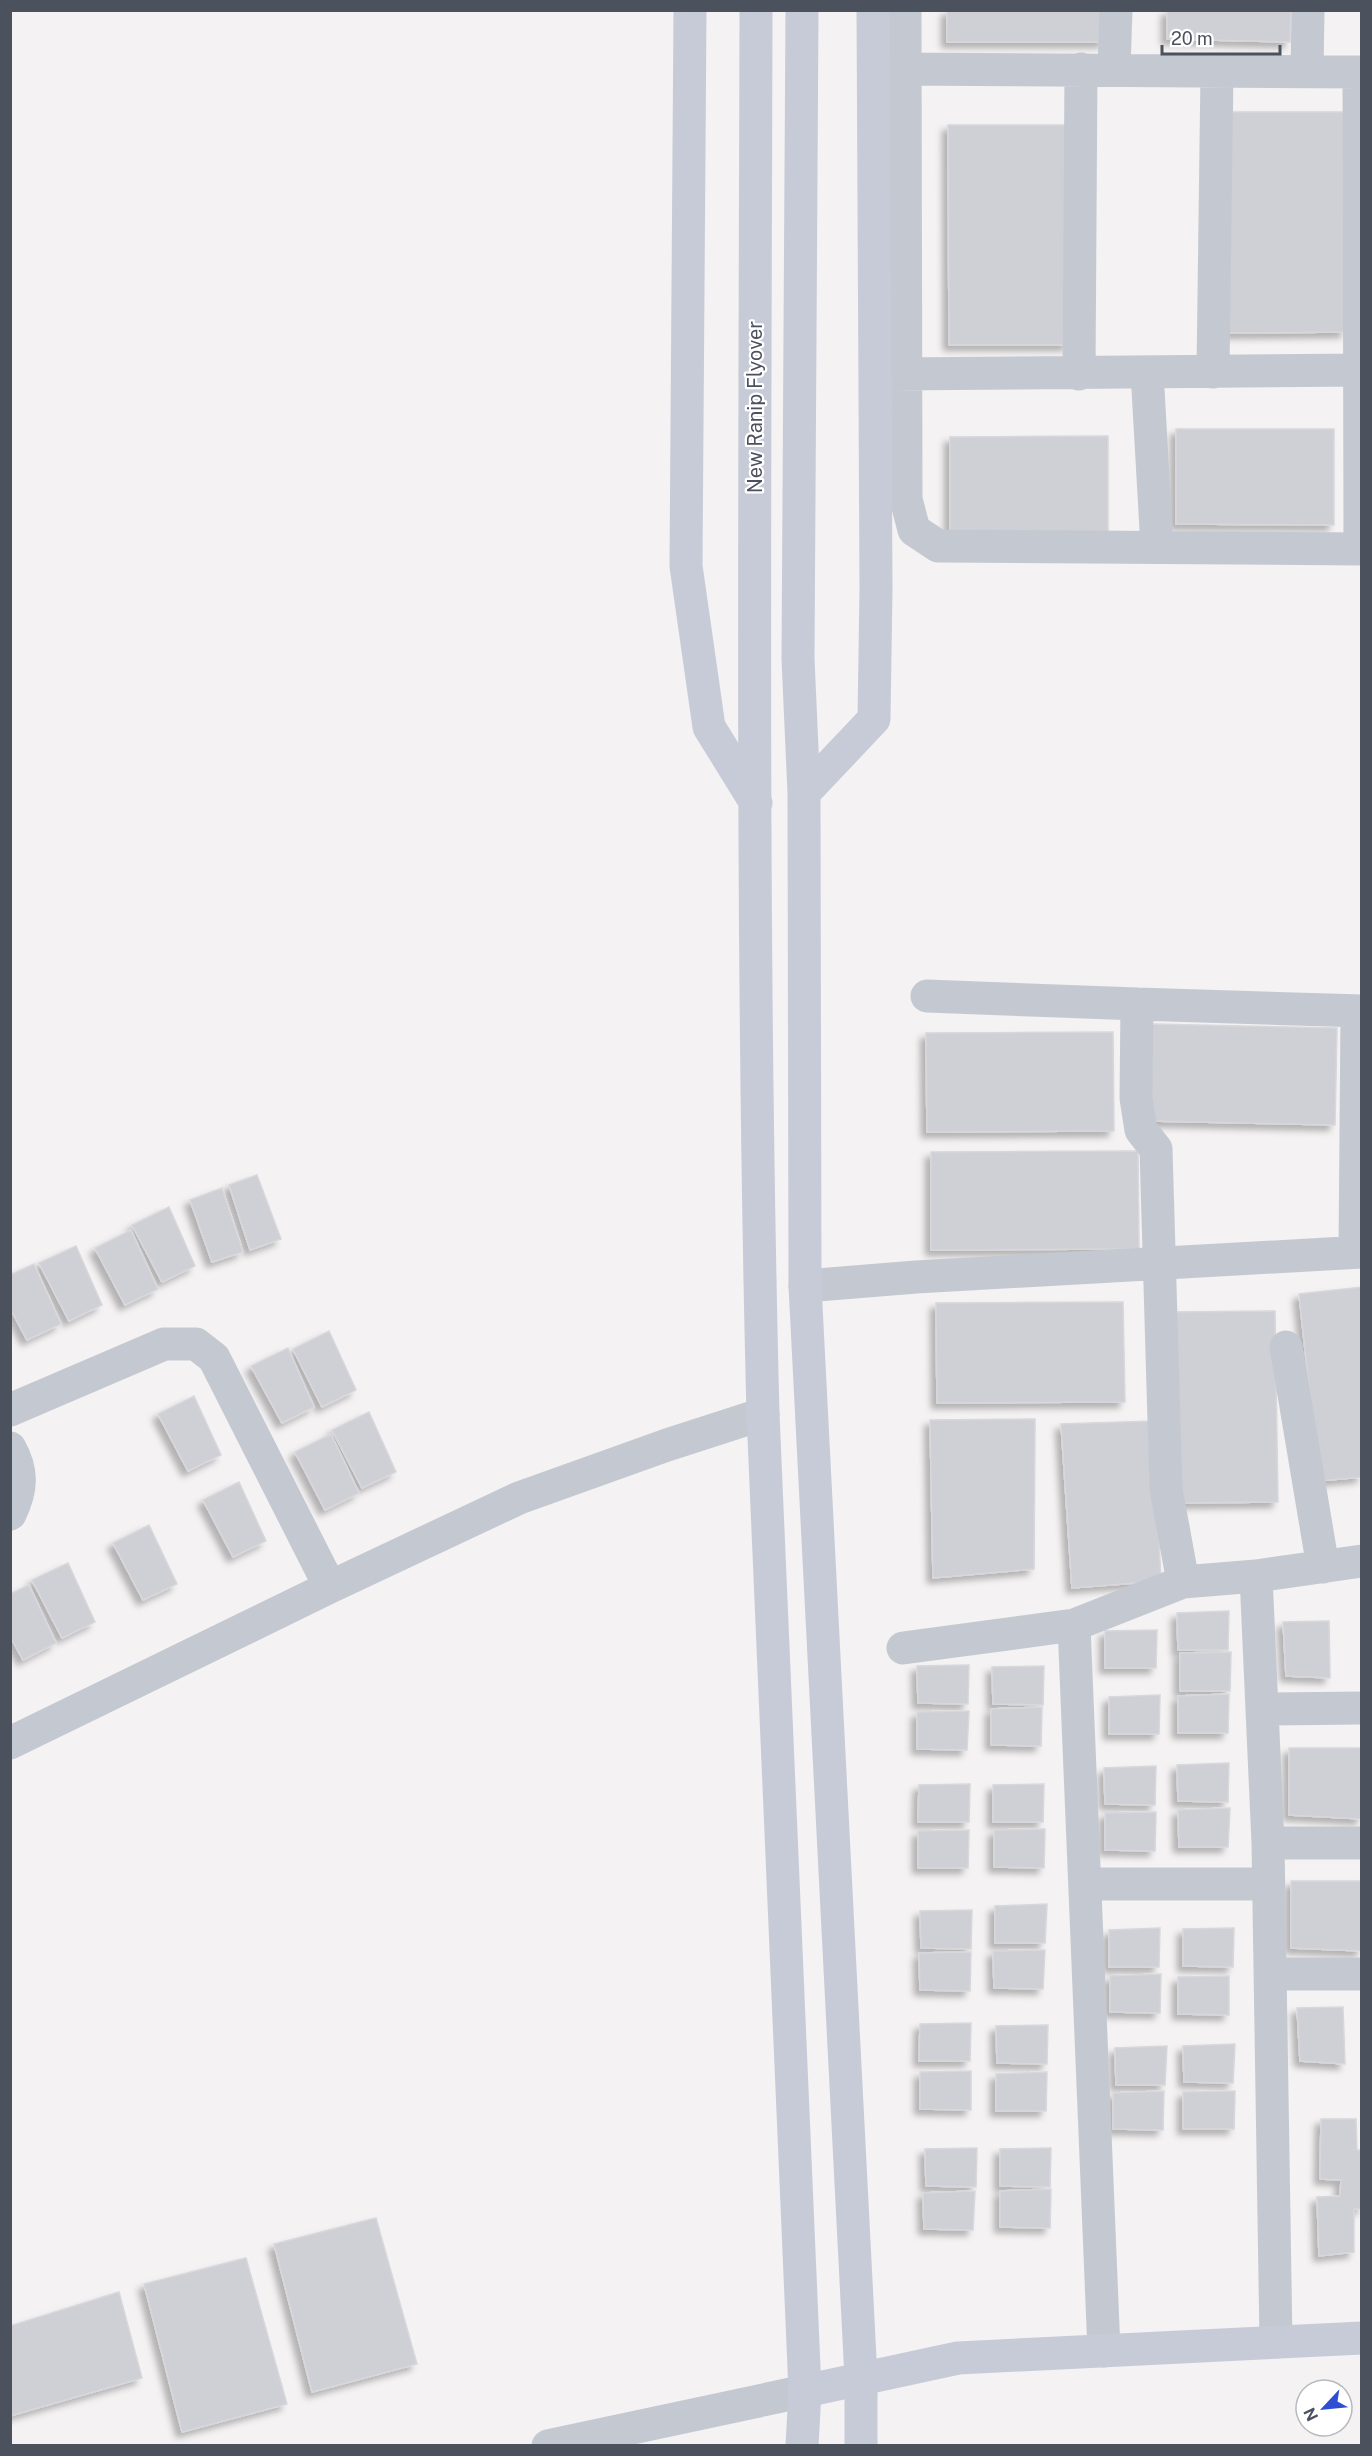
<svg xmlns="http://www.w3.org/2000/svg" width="1372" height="2456" font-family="'Public Sans',sans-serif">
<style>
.building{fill:#cfd0d5;stroke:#d7d7dc;stroke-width:1.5;filter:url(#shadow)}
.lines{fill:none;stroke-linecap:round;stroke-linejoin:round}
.street{stroke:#c4c9d1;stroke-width:33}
.secondary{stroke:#c7cbd8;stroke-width:33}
.labels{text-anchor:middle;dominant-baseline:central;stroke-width:4.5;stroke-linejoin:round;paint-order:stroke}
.street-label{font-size:20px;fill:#4b515d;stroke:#fff}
</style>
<defs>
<filter id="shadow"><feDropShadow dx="-5.5" dy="5.5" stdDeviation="3" flood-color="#0004"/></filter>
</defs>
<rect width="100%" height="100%" fill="#f4f2f2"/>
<path class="building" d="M 947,10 L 1105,10 L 1105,42 L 947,42 Z
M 1167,10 L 1291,10 L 1290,42 L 1167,39 Z
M 1224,112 L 1345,112 L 1346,332 L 1225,333 Z
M 948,125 L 1068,125 L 1069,345 L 949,345 Z
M 1176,429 L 1334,429 L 1334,525 L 1176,524 Z
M 1108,436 L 1108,532 L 950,531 L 950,437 Z
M 1151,1024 L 1337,1028 L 1335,1125 L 1150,1121 Z
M 1113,1032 L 1114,1131 L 927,1132 L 926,1033 Z
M 1138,1151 L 1139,1249 L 931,1250 L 931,1152 Z
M 257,1175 L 281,1239 L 250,1250 L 229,1185 Z
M 222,1188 L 243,1252 L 212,1262 L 190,1200 Z
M 169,1207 L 195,1266 L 162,1282 L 132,1225 Z
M 131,1230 L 158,1289 L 125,1305 L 95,1248 Z
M 76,1246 L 102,1305 L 69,1321 L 39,1263 Z
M 34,1264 L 61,1324 L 27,1340 L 10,1308 L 10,1275 Z
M 1362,1287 L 1362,1477 L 1319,1481 L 1299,1294 Z
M 1123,1302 L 1125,1402 L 937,1403 L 936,1303 Z
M 1275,1311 L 1278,1502 L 1175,1503 L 1172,1312 Z
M 329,1331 L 356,1390 L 322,1407 L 293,1349 Z
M 288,1348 L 314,1407 L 282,1423 L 251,1366 Z
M 194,1396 L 221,1455 L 188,1471 L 158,1414 Z
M 369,1412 L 396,1472 L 362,1488 L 332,1430 Z
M 1035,1419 L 1034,1569 L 933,1578 L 930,1420 Z
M 1153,1421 L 1161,1581 L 1072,1588 L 1061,1424 Z
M 331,1434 L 359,1493 L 325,1510 L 295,1452 Z
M 239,1482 L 266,1541 L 233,1557 L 203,1500 Z
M 149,1525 L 177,1584 L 143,1600 L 113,1543 Z
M 68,1563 L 95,1622 L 62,1638 L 32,1580 Z
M 29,1585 L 56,1643 L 23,1660 L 10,1636 L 10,1594 Z
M 1229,1611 L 1228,1650 L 1178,1650 L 1177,1613 Z
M 1329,1621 L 1330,1678 L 1286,1676 L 1283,1622 Z
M 1157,1630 L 1156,1668 L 1105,1668 L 1105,1631 Z
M 1231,1652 L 1230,1691 L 1180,1691 L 1180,1653 Z
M 969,1665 L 968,1704 L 918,1703 L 917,1666 Z
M 1044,1666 L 1043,1705 L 993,1704 L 992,1667 Z
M 1229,1694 L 1228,1733 L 1178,1733 L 1178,1696 Z
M 1160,1695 L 1159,1734 L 1109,1734 L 1109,1697 Z
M 1042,1707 L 1041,1746 L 991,1745 L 991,1709 Z
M 969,1711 L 967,1750 L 917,1749 L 917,1712 Z
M 1289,1748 L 1362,1748 L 1362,1819 L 1289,1815 Z
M 1229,1763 L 1228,1802 L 1178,1801 L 1177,1765 Z
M 1156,1766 L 1155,1805 L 1105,1804 L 1104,1768 Z
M 970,1784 L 969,1822 L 918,1822 L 919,1785 Z
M 1044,1784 L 1043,1822 L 993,1822 L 993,1785 Z
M 1230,1808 L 1228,1847 L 1179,1847 L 1178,1810 Z
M 1156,1812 L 1155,1851 L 1105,1850 L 1105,1813 Z
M 1045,1829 L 1044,1868 L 994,1867 L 994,1830 Z
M 969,1830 L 968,1868 L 918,1868 L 918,1831 Z
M 1291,1881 L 1362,1881 L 1362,1951 L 1291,1948 Z
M 1047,1904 L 1045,1943 L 995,1943 L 995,1906 Z
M 972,1910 L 971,1949 L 921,1948 L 920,1911 Z
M 1160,1928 L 1159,1967 L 1109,1967 L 1109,1930 Z
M 1234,1928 L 1233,1967 L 1183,1966 L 1183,1929 Z
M 1045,1950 L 1043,1989 L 994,1988 L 993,1951 Z
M 971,1952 L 970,1991 L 920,1990 L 919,1953 Z
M 1161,1974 L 1160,2013 L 1110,2012 L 1110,1976 Z
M 1229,1976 L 1229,2015 L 1178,2014 L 1178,1977 Z
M 1343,2007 L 1345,2064 L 1300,2061 L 1297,2008 Z
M 971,2023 L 970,2061 L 919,2061 L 920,2024 Z
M 1048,2025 L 1047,2064 L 997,2063 L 996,2026 Z
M 1235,2044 L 1233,2083 L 1184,2082 L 1183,2046 Z
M 1167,2046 L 1165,2085 L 1116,2085 L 1115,2048 Z
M 971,2071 L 971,2110 L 920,2109 L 920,2072 Z
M 1047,2072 L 1046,2111 L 996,2111 L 996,2074 Z
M 1164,2091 L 1163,2130 L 1113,2129 L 1113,2093 Z
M 1235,2091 L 1234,2129 L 1183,2129 L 1183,2092 Z
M 1321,2119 L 1356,2119 L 1357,2150 L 1362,2150 L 1362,2209 L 1354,2209 L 1354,2252 L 1319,2256 L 1317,2197 L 1340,2196 L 1341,2180 L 1320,2179 Z
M 977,2148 L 976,2187 L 926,2186 L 925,2149 Z
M 1051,2148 L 1050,2187 L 1000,2186 L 1000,2149 Z
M 1051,2189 L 1050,2228 L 1000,2227 L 1000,2191 Z
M 975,2191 L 973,2230 L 924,2229 L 923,2193 Z
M 376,2218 L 417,2364 L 312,2392 L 274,2244 Z
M 246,2258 L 287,2404 L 182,2432 L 144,2284 Z
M 119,2292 L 142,2378 L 10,2416 L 10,2326 Z"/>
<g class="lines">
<path class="street" d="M 905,10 L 906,499 L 914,530 L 938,546 L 1362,549
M 892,69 L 1362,72
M 1114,69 L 1116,10
M 1307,71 L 1308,10
M 1359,72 L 1360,549
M 1147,372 L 1157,547
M 1213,372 L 1217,70
M 893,374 L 1362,370
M 1079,374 L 1081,69
M 927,996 L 1137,1004 L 1136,1098 L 1141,1130 L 1156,1149 L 1166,1489 L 1183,1582 L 1256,1576 L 1362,1561
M 1137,1004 L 1362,1011
M 1355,1252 L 1357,1011
M 805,1286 L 916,1277 L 1362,1252
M 1286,1347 L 1323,1567
M 10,1410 L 164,1344 L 196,1344 L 214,1358 L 330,1587
M 10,1448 C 23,1471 22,1490 10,1514
M 1256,1576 L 1268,1843 L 1276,2342
M 1074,1625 L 1104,2351
M 903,1648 L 1074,1625 L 1183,1582
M 1262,1709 L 1362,1708
M 10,1743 L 330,1587 L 519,1498 L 667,1445 L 763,1414
M 1268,1843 L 1362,1843
M 1085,1884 L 1268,1884
M 1270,1974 L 1362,1974
M 548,2446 L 805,2391"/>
<path class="secondary" d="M 690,10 L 686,566 L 709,727 L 756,803
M 756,10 C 755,478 751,946 763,1414 L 805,2391 L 802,2446
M 802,10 L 798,659 L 804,793 L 805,1286 L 861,2378 L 861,2446
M 804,793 L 874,719 L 876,589 L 873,10
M 805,2391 L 958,2358 L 1362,2338"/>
</g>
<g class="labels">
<g class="street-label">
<text transform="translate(755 407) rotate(-90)">New Ranip Flyover</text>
</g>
</g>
<rect width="1372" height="2456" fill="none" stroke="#4b515d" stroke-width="24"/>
<g transform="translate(1324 2408) rotate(244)"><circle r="28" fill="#ffffff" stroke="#b7b9be" stroke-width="1.5"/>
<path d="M0-4.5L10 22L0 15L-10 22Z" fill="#2e4fd2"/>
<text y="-9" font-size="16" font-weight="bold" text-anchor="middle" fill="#4b515d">N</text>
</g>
<path d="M1162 45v9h118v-9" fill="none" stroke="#4b515d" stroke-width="3"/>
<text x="1171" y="45" font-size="18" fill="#4b515d" stroke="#ffffff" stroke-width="4.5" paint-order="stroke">20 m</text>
</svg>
